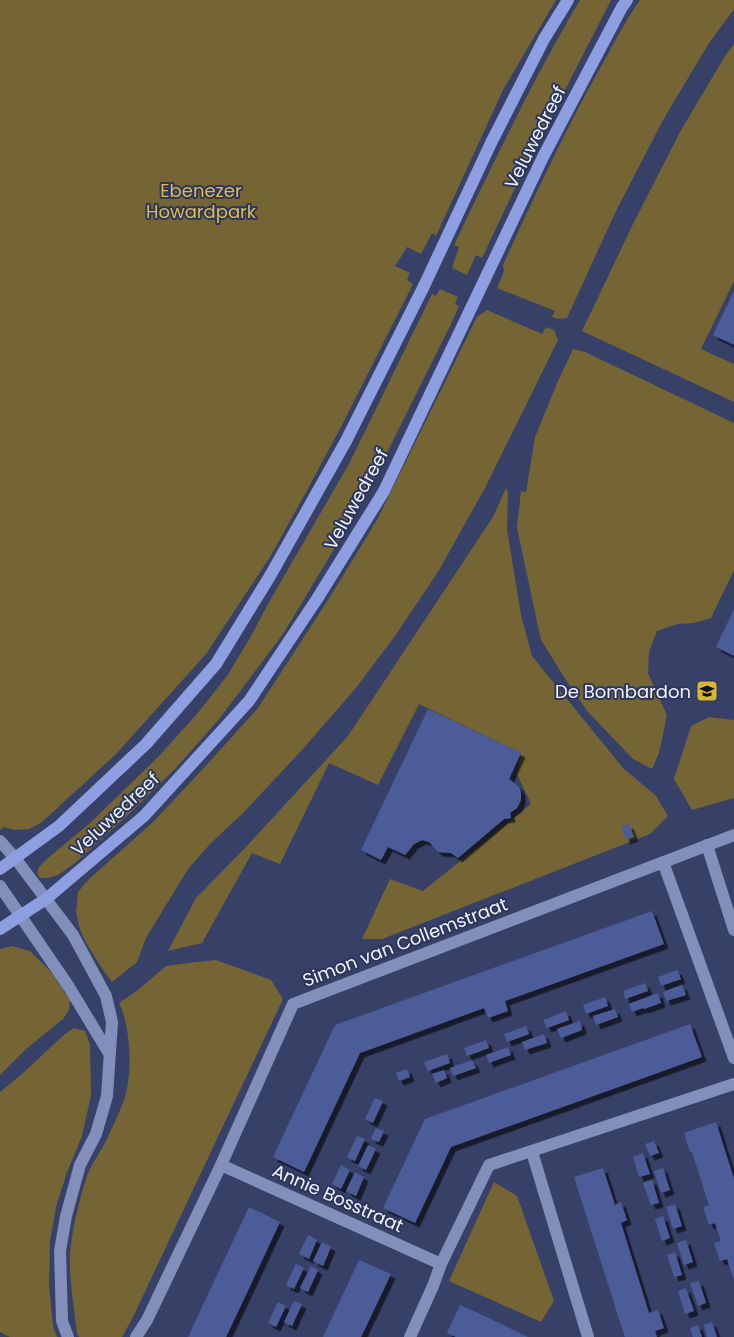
<svg xmlns="http://www.w3.org/2000/svg" width="734" height="1337" font-family="Poppins,sans-serif">
<style>
.green{fill:#756535}
.building{fill:#4c5b99;filter:url(#shadow)}
.lines{fill:none;stroke-linecap:round;stroke-linejoin:round}
.minor{stroke:#828fba;stroke-width:12}
.major{stroke:#8d9fe0;stroke-width:12}
.labels{text-anchor:middle;dominant-baseline:central;stroke-width:4;stroke-linejoin:round;paint-order:stroke}
.street-label{font-size:18px;fill:#f0f3fd;stroke:#2d365c}
.park-label{font-size:18px;fill:#ddbc50;stroke:#2d365c}
.poi-label{font-size:18px;fill:#f0f3fd;stroke:#2d365c;text-anchor:end}
</style>
<defs>
<filter id="shadow"><feDropShadow dx="4.5" dy="4.5" stdDeviation="0" flood-color="#0009"/></filter>
</defs>
<rect width="100%" height="100%" fill="#374167"/>
<path class="green" d="M 0,0 L 556,0 L 503,90 L 436,236 L 432,233 L 421,254 L 407,247 L 395,266 L 410,273 L 407,280 L 413,284 L 342,425 L 305,494 L 270,557 L 206,654 L 116,754 L 41,823 L 29,829 L 15,830 L 3,827 L 0,830 Z
M 580,0 L 611,0 L 517,184 L 482,258 L 476,255 L 467,275 L 452,268 L 459,247 L 454,245 C 494,162 533,79 580,0 Z
M 640,0 L 734,0 L 734,9 L 709,43 L 663,120 L 615,213 L 567,318 L 558,319 L 552,317 L 555,311 L 497,288 L 504,271 L 503,265 C 534,197 566,128 603,63 C 615,41 626,20 640,0 Z
M 734,44 L 734,281 L 701,349 L 734,364 L 734,402 L 582,331 L 633,224 L 680,132 L 725,56 Z
M 440,289 L 458,297 L 455,304 L 459,306 L 452,322 L 367,493 L 327,561 L 283,634 L 220,718 L 174,770 L 131,812 L 75,863 L 58,875 L 48,878 L 40,878 L 37,873 L 39,867 L 48,858 L 89,824 L 158,757 L 197,714 L 227,676 L 250,638 L 268,604 L 350,462 L 432,294 L 436,296 Z
M 487,310 L 542,334 L 546,327 L 554,330 L 558,340 L 486,486 L 438,572 L 395,636 L 355,689 L 302,750 L 243,813 L 211,843 L 188,869 L 146,938 L 137,962 L 112,982 L 101,967 L 84,939 L 79,926 L 76,912 L 78,892 L 89,879 L 153,822 L 201,771 L 258,708 L 333,592 L 377,520 L 477,317 Z
M 573,349 L 585,352 L 734,423 L 734,570 L 711,618 L 694,623 L 677,624 L 657,631 L 649,652 L 648,673 L 667,715 L 659,753 L 652,769 L 633,759 L 588,712 L 566,680 L 541,640 L 517,528 L 521,491 L 526,492 L 535,437 L 558,381 Z
M 506,488 L 508,493 L 507,529 L 521,615 L 532,656 L 623,768 L 656,796 L 668,816 L 650,834 L 382,939 L 362,939 L 390,879 L 423,891 L 531,804 L 517,774 L 521,753 L 419,704 L 378,785 L 329,763 L 280,864 L 252,853 L 202,943 L 168,951 L 196,898 L 245,848 L 348,736 L 493,517 Z
M 709,717 L 734,720 L 734,798 L 692,810 L 674,779 L 691,726 Z
M 12,946 L 30,951 L 51,972 L 70,1000 L 69,1010 L 63,1019 L 26,1049 L 0,1075 L 0,949 Z
M 216,960 L 271,980 L 283,999 L 133,1317 L 122,1337 L 79,1337 L 77,1333 C 74,1307 69,1280 70,1253 C 72,1230 79,1201 86,1179 C 90,1165 101,1152 107,1139 C 113,1126 119,1113 124,1100 C 133,1074 131,1028 119,1003 L 138,990 L 166,966 L 197,962 Z
M 74,1028 L 85,1031 L 90,1045 L 91,1095 L 82,1136 L 67,1172 L 56,1207 L 50,1241 L 49,1285 L 53,1326 L 57,1337 L 10,1337 L 0,1332 L 0,1092 L 22,1074 L 65,1034 Z
M 494,1182 L 517,1196 L 554,1301 L 541,1322 L 449,1281 Z"/>
<path class="building" d="M 734,291 L 734,345 L 713,335 Z
M 734,609 L 734,656 L 716,647 Z
M 428,709 L 521,753 L 509,779 L 513,782 L 519,787 L 521,792 L 521,800 L 517,808 L 510,813 L 511,818 L 504,819 L 458,858 L 451,853 L 438,852 L 429,842 L 422,840 L 414,844 L 405,855 L 388,847 L 381,860 L 361,850 Z
M 629,824 L 634,837 L 626,840 L 621,826 Z
M 652,911 L 664,944 L 505,1001 L 508,1011 L 488,1018 L 484,1008 L 360,1053 L 304,1172 L 273,1157 L 335,1025 Z
M 677,970 L 681,979 L 661,986 L 658,977 Z
M 645,983 L 648,991 L 625,999 L 623,991 Z
M 682,985 L 686,995 L 666,1001 L 663,992 Z
M 658,993 L 661,1003 L 644,1009 L 643,1008 L 632,1012 L 629,1004 Z
M 605,997 L 608,1006 L 586,1014 L 583,1005 Z
M 615,1009 L 618,1017 L 596,1025 L 593,1016 Z
M 566,1011 L 569,1020 L 547,1028 L 543,1020 Z
M 580,1021 L 582,1030 L 561,1038 L 557,1029 Z
M 690,1024 L 702,1057 L 451,1147 L 415,1223 L 383,1208 L 425,1119 Z
M 526,1026 L 529,1034 L 507,1042 L 504,1034 Z
M 544,1034 L 547,1043 L 525,1050 L 522,1042 Z
M 486,1040 L 489,1048 L 467,1056 L 464,1048 Z
M 508,1047 L 511,1055 L 489,1063 L 486,1055 Z
M 447,1054 L 450,1063 L 428,1071 L 424,1062 Z
M 472,1060 L 476,1068 L 453,1076 L 450,1068 Z
M 407,1069 L 410,1077 L 399,1081 L 396,1073 Z
M 444,1070 L 447,1078 L 436,1083 L 432,1074 Z
M 375,1098 L 383,1101 L 373,1123 L 365,1119 Z
M 716,1122 L 734,1179 L 734,1280 L 727,1259 L 720,1261 L 714,1243 L 721,1241 L 715,1223 L 709,1225 L 703,1207 L 709,1205 L 692,1152 L 690,1152 L 684,1133 Z
M 376,1128 L 384,1131 L 379,1142 L 371,1139 Z
M 357,1136 L 365,1139 L 355,1161 L 347,1157 Z
M 654,1141 L 659,1153 L 650,1156 L 645,1144 Z
M 368,1145 L 376,1149 L 366,1170 L 358,1166 Z
M 643,1153 L 650,1174 L 639,1177 L 633,1157 Z
M 341,1165 L 350,1170 L 341,1189 L 332,1184 Z
M 603,1168 L 615,1205 L 621,1202 L 627,1220 L 621,1223 L 649,1313 L 658,1310 L 664,1328 L 655,1331 L 657,1337 L 625,1337 L 620,1322 L 574,1177 Z
M 663,1168 L 670,1190 L 661,1193 L 654,1171 Z
M 355,1172 L 364,1177 L 356,1196 L 346,1191 Z
M 652,1180 L 659,1203 L 651,1205 L 643,1183 Z
M 675,1204 L 682,1226 L 673,1229 L 666,1207 Z
M 249,1207 L 280,1222 L 244,1299 L 226,1337 L 188,1337 Z
M 663,1216 L 670,1238 L 662,1241 L 655,1219 Z
M 308,1235 L 317,1240 L 309,1259 L 299,1254 Z
M 686,1240 L 693,1262 L 684,1265 L 677,1243 Z
M 322,1242 L 331,1247 L 323,1266 L 313,1261 Z
M 675,1252 L 682,1275 L 674,1277 L 667,1255 Z
M 359,1260 L 391,1274 L 382,1293 L 361,1337 L 323,1337 Z
M 296,1264 L 304,1268 L 294,1289 L 286,1285 Z
M 311,1266 L 318,1270 L 308,1292 L 300,1288 Z
M 699,1281 L 706,1303 L 698,1306 L 690,1283 Z
M 686,1288 L 694,1311 L 685,1314 L 678,1291 Z
M 294,1301 L 302,1304 L 292,1326 L 284,1322 Z
M 278,1302 L 286,1306 L 276,1327 L 268,1323 Z
M 460,1305 L 478,1313 L 528,1337 L 456,1337 L 447,1333 Z
M 712,1322 L 717,1337 L 707,1337 L 704,1325 Z
M 698,1325 L 702,1337 L 693,1337 L 690,1328 Z"/>
<g class="lines">
<path class="minor" d="M 0,841 L 15,858 L 73,935 L 106,996 L 112,1022 L 107,1096 L 96,1134 L 80,1165 L 66,1216 L 60,1251 L 62,1321 L 68,1337
M 707,845 L 734,930
M 663,862 L 734,1058
M 0,886 L 69,987 L 110,1055
M 532,1152 L 588,1337
M 221,1165 L 441,1264
M 136,1337 L 147,1320 L 221,1165 L 293,1004 L 734,835
M 410,1337 L 433,1286 L 441,1264 L 489,1165 L 734,1084"/>
<path class="major" d="M 0,869 L 59,826 L 146,744 L 216,664 L 270,576 L 346,441 L 424,286 L 491,143 L 544,39 L 568,0
M 0,929 L 46,899 L 144,816 L 249,701 L 317,599 L 384,491 L 543,157 L 622,7 L 627,0"/>
</g>
<defs>
<g id="school-square" transform="scale(1.125)"><rect x="-9" y="-9" width="18" height="18" rx="4" fill="#d8b434" stroke="#2d365c"/><path d="M0-5L7-2L0 1L-7-2ZM-4 1L0 2.5L4 1V4Q0 6-4 4Z" fill="#111"/></g>
</defs>
<g fill-rule="evenodd">
<use href="#school-square" x="707" y="691"/>
</g>
<g class="labels">
<g class="street-label">
<text transform="translate(535 137) rotate(-63)">Veluwedreef</text>
<text transform="translate(356 499) rotate(-61)">Veluwedreef</text>
<text transform="translate(115 814) rotate(-43)">Veluwedreef</text>
<text transform="translate(405 942) rotate(-21)">Simon van Collemstraat</text>
<text transform="translate(338 1198) rotate(24)">Annie Bosstraat</text>
</g>
<g class="park-label">
<text x="201" y="190">Ebenezer<tspan x="201" dy="21">Howardpark</tspan></text>
</g>
<g class="poi-label">
<text x="691" y="691">De Bombardon</text>
</g>
</g>
</svg>
